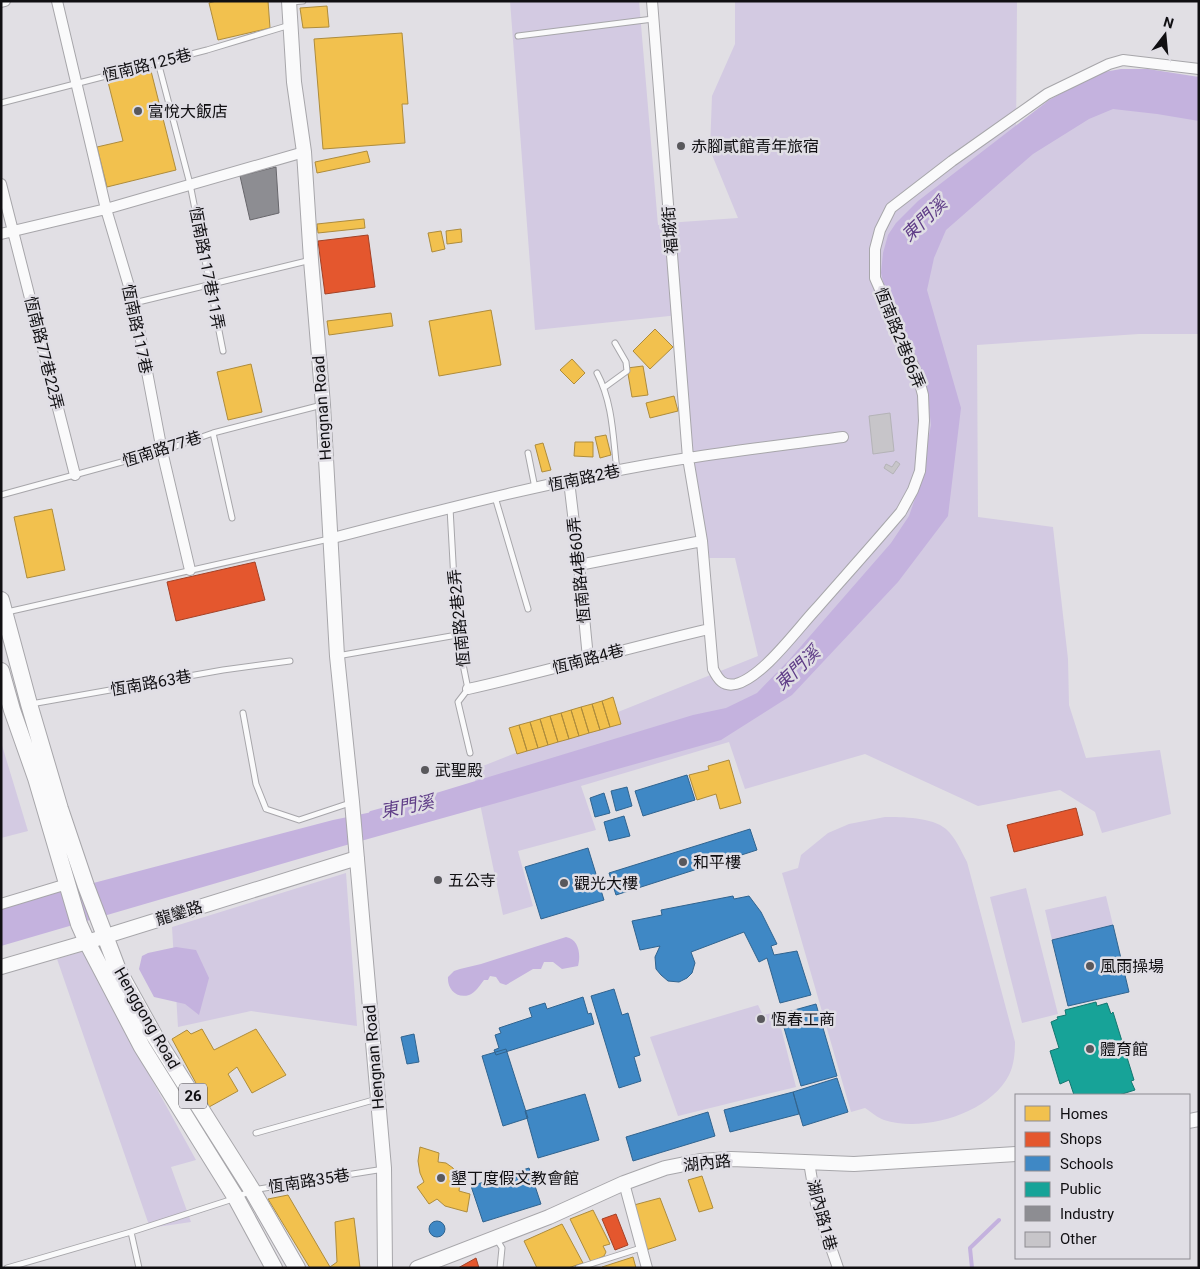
<svg xmlns="http://www.w3.org/2000/svg" width="1200" height="1269" font-family="Roboto,'Noto Sans TC',sans-serif">
<style>
.green{fill:#d3cae2}
.water{fill:#c4b2de}
.homes{fill:#f2c14e;stroke:#ae8c3c}
.shops{fill:#e4572e;stroke:#a44126}
.schools{fill:#3f88c5;stroke:#31648f}
.public{fill:#17a398;stroke:#157770}
.industry{fill:#8d8d92;stroke:#68676c}
.lines{fill:none;stroke-linecap:round;stroke-linejoin:round}
.stream{stroke:#c4b2de;stroke-width:4}
.building{fill:#c7c5c9;stroke:#b4b3b7}
.lane-casing{stroke:#a7a6aa;stroke-width:7}
.street-casing{stroke:#a7a6aa;stroke-width:12}
.secondary-casing{stroke:#a7a6aa;stroke-width:16}
.primary-casing{stroke:#a7a6aa;stroke-width:18}
.lane{stroke:#fafafb;stroke-width:5}
.street{stroke:#fafafb;stroke-width:10}
.secondary{stroke:#fafafb;stroke-width:14}
.primary{stroke:#fafafb;stroke-width:16}
.poi-dot{fill:#59585c;stroke:#e0dee5;stroke-width:2}
.labels{text-anchor:middle;dominant-baseline:central;stroke-width:5;stroke-linejoin:round;paint-order:stroke}
.shield{fill:#e0dee5;stroke:#4e4d51;stroke-width:1}
.shield-label{font-size:15px;font-weight:bold;fill:#100f12}
.street-label{font-size:16px;fill:#100f12;stroke:#e0dee5}
.poi-label{font-size:16px;fill:#100f12;stroke:#e0dee5;text-anchor:start}
.water-label{font-size:18px;font-style:italic;fill:#5f3d87;stroke:#e0dee5}
</style>
<rect width="100%" height="100%" fill="#e1dfe4"/>
<path class="green" d="M 510,1 L 639,1 L 658,225 L 681,222 L 738,218 L 710,150 L 712,96 L 735,44 L 735,1 L 1017,1 L 1016,144 L 1070,104 L 1199,91 L 1199,334 L 1139,334 L 977,345 L 978,517 L 1053,527 L 1068,659 L 1069,705 L 1086,758 L 1160,750 L 1171,814 L 1102,833 L 1095,812 L 1060,790 L 978,806 L 865,754 L 745,789 L 729,742 L 581,786 L 596,830 L 518,851 L 533,906 L 503,915 L 473,770 L 758,656 L 735,558 L 703,558 L 688,458 L 679,315 L 535,330 Z
M 1,742 L 28,831 L 1,838 Z
M 885,817 C 902,817 932,817 946,829 C 956,838 961,851 967,862 L 1015,1042 C 1015,1053 1014,1065 1009,1075 C 990,1113 924,1133 884,1120 C 878,1118 871,1112 865,1108 L 851,1112 L 782,873 L 798,868 L 801,855 L 828,833 L 849,824 Z
M 346,873 L 357,1026 L 251,1011 L 178,1027 L 172,927 Z
M 1026,888 L 1058,1014 L 1022,1023 L 990,897 Z
M 1106,896 L 1113,925 L 1052,940 L 1045,910 Z
M 84,951 L 97,980 L 196,1160 L 171,1167 L 191,1222 L 150,1228 L 57,959 Z
M 758,1005 L 763,1015 L 777,1012 L 796,1087 L 678,1116 L 650,1037 Z"/>
<path class="water" d="M 1121,69 L 1148,69 L 1199,77 L 1199,121 L 1157,114 L 1113,109 L 1089,119 L 1033,154 L 946,230 L 934,258 L 927,290 L 961,408 L 948,516 L 898,582 L 792,695 L 721,740 L 343,846 L 1,946 L 1,909 L 44,896 L 333,820 L 377,811 L 693,715 L 726,708 L 757,693 L 789,660 L 891,543 L 909,516 L 919,487 L 931,425 L 929,407 L 886,294 L 881,273 L 883,253 L 888,235 L 896,223 L 918,201 L 1049,100 L 1098,73 Z
M 566,937 C 579,939 581,955 578,966 L 562,969 L 553,962 L 544,962 L 541,969 L 533,969 L 506,985 L 500,983 L 496,977 L 490,976 L 488,980 L 484,980 C 480,985 475,993 469,995 C 456,999 447,988 448,977 L 454,971 L 460,969 L 481,964 Z
M 176,947 L 196,950 L 209,978 L 199,1015 L 185,1004 L 154,997 L 139,969 L 142,956 L 148,953 Z"/>
<path class="homes" d="M 216,1 L 268,1 L 270,28 L 218,40 L 209,3 Z
M 327,6 L 329,27 L 303,28 L 300,8 Z
M 402,33 L 408,104 L 402,104 L 405,143 L 323,149 L 314,39 Z
M 151,71 L 176,170 L 107,187 L 97,147 L 123,141 L 108,82 Z
M 367,151 L 370,162 L 317,173 L 315,162 Z
M 364,219 L 365,228 L 318,233 L 317,224 Z
M 461,229 L 462,242 L 447,244 L 446,231 Z
M 441,231 L 445,249 L 432,252 L 428,233 Z
M 491,310 L 501,365 L 439,376 L 429,321 Z
M 391,313 L 393,326 L 329,335 L 327,321 Z
M 655,329 L 673,347 L 650,369 L 633,351 Z
M 572,359 L 585,373 L 574,384 L 560,370 Z
M 251,364 L 262,412 L 228,420 L 217,372 Z
M 643,366 L 648,395 L 632,397 L 627,368 Z
M 674,396 L 678,411 L 650,418 L 646,403 Z
M 606,435 L 611,455 L 600,458 L 595,437 Z
M 575,442 L 593,442 L 593,457 L 574,456 Z
M 543,443 L 551,470 L 542,472 L 535,445 Z
M 52,509 L 65,570 L 27,578 L 14,517 Z
M 613,697 L 621,724 L 610,727 L 602,701 Z
M 602,701 L 610,727 L 600,730 L 592,704 Z
M 592,704 L 600,730 L 589,733 L 581,707 Z
M 581,707 L 589,733 L 579,736 L 571,710 Z
M 571,710 L 579,736 L 569,739 L 561,713 Z
M 561,713 L 569,739 L 558,742 L 550,716 Z
M 550,716 L 558,742 L 548,745 L 540,719 Z
M 540,719 L 548,745 L 538,748 L 530,722 Z
M 530,722 L 538,748 L 527,751 L 519,725 Z
M 519,725 L 527,751 L 517,754 L 509,728 Z
M 729,760 L 741,803 L 720,809 L 716,794 L 697,800 L 689,775 L 709,770 L 708,766 Z
M 202,1029 L 214,1050 L 256,1029 L 286,1075 L 252,1093 L 237,1067 L 228,1074 L 238,1091 L 209,1107 L 172,1039 L 187,1030 L 191,1034 Z
M 420,1147 L 439,1153 L 438,1162 L 446,1163 L 453,1168 L 460,1182 L 459,1191 L 470,1194 L 467,1212 L 445,1206 L 437,1199 L 429,1204 L 417,1187 L 424,1182 L 420,1173 L 418,1161 Z
M 702,1176 L 713,1208 L 699,1212 L 688,1180 Z
M 288,1195 L 330,1267 L 337,1262 L 335,1222 L 354,1218 L 360,1268 L 310,1268 L 268,1199 Z
M 660,1198 L 676,1240 L 646,1250 L 634,1205 Z
M 593,1210 L 610,1244 L 603,1246 L 606,1252 L 604,1256 L 591,1262 L 570,1219 Z
M 562,1224 L 583,1263 L 568,1268 L 537,1268 L 524,1241 Z
M 633,1257 L 636,1268 L 603,1268 L 602,1267 Z"/>
<path class="shops" d="M 368,235 L 375,287 L 325,294 L 318,241 Z
M 255,562 L 265,600 L 176,621 L 167,582 Z
M 1076,808 L 1083,835 L 1014,852 L 1007,825 Z
M 616,1214 L 628,1245 L 615,1250 L 602,1219 Z
M 476,1258 L 479,1268 L 458,1268 Z"/>
<path class="schools" d="M 687,775 L 695,800 L 643,816 L 635,791 Z
M 627,787 L 632,806 L 616,811 L 611,791 Z
M 604,793 L 610,813 L 595,817 L 590,798 Z
M 624,816 L 630,836 L 609,841 L 604,822 Z
M 750,829 L 757,850 L 616,895 L 609,873 Z
M 588,848 L 604,900 L 541,919 L 525,867 Z
M 733,896 L 734,899 L 749,896 L 761,912 L 777,944 L 771,946 L 774,955 L 797,951 L 811,995 L 780,1003 L 767,958 L 759,962 L 744,932 L 691,952 L 695,963 L 692,973 L 687,978 L 679,982 L 668,981 L 661,975 L 656,969 L 655,957 L 660,946 L 640,950 L 632,921 L 662,915 L 661,910 Z
M 1113,925 L 1129,992 L 1068,1006 L 1052,940 Z
M 614,989 L 622,1015 L 628,1013 L 640,1055 L 634,1057 L 641,1081 L 619,1088 L 591,996 Z
M 583,997 L 588,1014 L 591,1013 L 594,1024 L 496,1055 L 494,1050 L 499,1048 L 495,1035 L 501,1033 L 499,1028 L 532,1017 L 529,1008 L 545,1003 L 547,1009 Z
M 816,1004 L 837,1076 L 801,1086 L 780,1014 Z
M 414,1034 L 419,1062 L 407,1064 L 401,1037 Z
M 506,1049 L 528,1118 L 503,1126 L 482,1056 Z
M 837,1078 L 848,1112 L 803,1126 L 793,1092 Z
M 793,1092 L 799,1114 L 730,1132 L 724,1110 Z
M 585,1094 L 599,1140 L 538,1158 L 525,1111 Z
M 708,1112 L 715,1136 L 633,1161 L 626,1137 Z
M 529,1168 L 541,1204 L 483,1222 L 471,1186 Z
M429 1229a8 8 0 1 1 16 0a8 8 0 1 1-16 0Z"/>
<path class="public" d="M 1096,1002 L 1097,1006 L 1107,1003 L 1111,1014 L 1113,1012 L 1134,1080 L 1131,1081 L 1135,1090 L 1119,1095 L 1074,1095 L 1069,1080 L 1060,1084 L 1050,1051 L 1059,1048 L 1051,1022 L 1058,1019 L 1057,1017 L 1066,1015 L 1065,1010 Z"/>
<path class="industry" d="M 276,167 L 279,213 L 250,220 L 240,176 Z"/>
<g class="lines">
<path class="stream" d="M 371,813 L 393,807
M 972,1268 L 970,1248 L 999,1220"/>
</g>
<path class="building" d="M 890,413 L 894,451 L 873,454 L 869,416 Z
M 896,461 L 900,464 L 893,474 L 884,468 L 886,464 L 892,467 Z"/>
<g class="lines">
<g class="lane-casing">
<path id="lane" d="M 291,2 L 303,1
M 518,36 L 653,19
M 158,62 L 190,184 L 223,351
M 1,103 L 207,50 L 290,25
M 134,303 L 311,260
M 597,373 C 613,403 613,438 617,471
M 605,387 L 627,371 L 626,362 L 615,343
M 213,433 L 232,518
M 528,453 L 535,488
M 1,495 L 162,451 L 213,433 L 322,405
M 495,497 L 528,609
M 450,508 L 457,635 L 468,689 L 458,702 L 470,753
M 7,612 L 329,539
M 337,656 L 457,635
M 31,704 L 223,670 L 290,661
M 243,713 L 256,784 L 266,809 L 299,820 L 350,803
M 256,1133 L 377,1099
M 131,1232 L 139,1268
M 496,1238 L 502,1248 L 500,1268
M 7,1268 L 131,1232 L 236,1198 L 252,1190 L 384,1169
M 578,1268 L 641,1248"/>
</g>
<g class="street-casing">
<path id="street" d="M 57,1 L 106,209 L 134,303 L 162,451 L 190,570
M 652,1 L 688,458 L 702,541 L 713,669 C 718,679 723,687 736,684 C 763,677 798,628 817,608 C 845,576 873,545 901,512 L 913,490 L 920,471 L 924,421 L 923,395 L 918,376 L 875,278 L 875,249 L 880,230 L 891,208 L 952,161 L 1047,94 L 1109,64 L 1123,60 L 1199,69
M 1,2 L 5,1
M 1,184 L 75,475
M 1,234 L 106,209 L 304,152
M 569,481 L 579,565 L 588,658
M 329,539 C 448,508 567,477 688,458 C 740,450 791,444 843,437
M 579,565 L 702,541
M 468,689 C 548,671 628,648 709,629
M 1,904 L 67,884
M 809,1162 L 816,1204 L 838,1268
M 624,1183 L 647,1268"/>
</g>
<g class="secondary-casing">
<path id="secondary" d="M 289,1 L 294,82 L 304,152 L 311,260 L 323,405 L 337,656 L 352,802 L 384,1168 L 385,1268
M 1,967 L 87,942 L 357,858
M 1189,1121 L 1199,1119
M 417,1268 L 549,1217 L 624,1183 L 665,1168 L 700,1161 L 731,1159 L 854,1164 L 1016,1154"/>
</g>
<g class="primary-casing">
<path id="primary" d="M 1,600 L 29,704 L 60,809 L 86,886 L 118,970 L 154,1035 L 252,1190 L 297,1268
M 1,671 L 12,710 L 36,778 L 79,924 L 87,942 L 142,1047 L 236,1198 L 274,1268"/>
</g>
<use href="#lane" class="lane"/>
<use href="#street" class="street"/>
<use href="#secondary" class="secondary"/>
<use href="#primary" class="primary"/>
</g>
<g class="poi-dot">
<circle cx="138" cy="111" r="5"/>
<circle cx="681" cy="146" r="5"/>
<circle cx="425" cy="770" r="5"/>
<circle cx="683" cy="862" r="5"/>
<circle cx="438" cy="880" r="5"/>
<circle cx="564" cy="883" r="5"/>
<circle cx="1090" cy="966" r="5"/>
<circle cx="761" cy="1019" r="5"/>
<circle cx="1090" cy="1049" r="5"/>
<circle cx="441" cy="1178" r="5"/>
</g>
<g class="labels">
<rect class="shield" x="179" y="1083.5" width="28" height="25" rx="4"/>
<g class="shield-label">
<text x="193" y="1096">26</text>
</g>
<g class="street-label">
<text transform="translate(147 65) rotate(-14)">恆南路125巷</text>
<text transform="translate(670 230) rotate(-94)">福城街</text>
<text transform="translate(207 268) rotate(79)">恆南路117巷11弄</text>
<text transform="translate(137 329) rotate(78)">恆南路117巷</text>
<text transform="translate(900 338) rotate(68)">恆南路2巷86弄</text>
<text transform="translate(44 353) rotate(76)">恆南路77巷22弄</text>
<text transform="translate(322 408) rotate(-94)">Hengnan Road</text>
<text transform="translate(162 449) rotate(-18)">恆南路77巷</text>
<text transform="translate(584 478) rotate(-12)">恆南路2巷</text>
<text transform="translate(579 570) rotate(-96)">恆南路4巷60弄</text>
<text transform="translate(459 618) rotate(-96)">恆南路2巷2弄</text>
<text transform="translate(588 659) rotate(-15)">恆南路4巷</text>
<text transform="translate(151 683) rotate(-10)">恆南路63巷</text>
<text transform="translate(179 913) rotate(-17)">龍鑾路</text>
<text transform="translate(147 1018) rotate(60)">Henggong Road</text>
<text transform="translate(374 1057) rotate(-95)">Hengnan Road</text>
<text transform="translate(707 1163) rotate(-6)">湖內路</text>
<text transform="translate(309 1181) rotate(-9)">恆南路35巷</text>
<text transform="translate(822 1215) rotate(75)">湖內路1巷</text>
</g>
<g class="poi-label">
<text x="148" y="111">富悅大飯店</text>
<text x="691" y="146">赤腳貳館青年旅宿</text>
<text x="435" y="770">武聖殿</text>
<text x="693" y="862">和平樓</text>
<text x="448" y="880">五公寺</text>
<text x="574" y="883">觀光大樓</text>
<text x="1100" y="966">風雨操場</text>
<text x="771" y="1019">恆春工商</text>
<text x="1100" y="1049">體育館</text>
<text x="451" y="1178">墾丁度假文教會館</text>
</g>
<g class="water-label">
<text transform="translate(924 219) rotate(-44)">東門溪</text>
<text transform="translate(797 668) rotate(-44)">東門溪</text>
<text transform="translate(407 806) rotate(-11)">東門溪</text>
</g>
</g>
<rect width="1200" height="1269" fill="none" stroke="#100f12" stroke-width="5"/>
<rect x="1015" y="1094" width="175" height="165" fill="#e0dee5" stroke="#8d8b91"/>
<rect x="1025" y="1106" width="25" height="15" fill="#f2c14e" stroke="#8d8b91"/>
<text x="1060" y="1119" font-size="15" fill="#100f12">Homes</text>
<rect x="1025" y="1132" width="25" height="15" fill="#e4572e" stroke="#8d8b91"/>
<text x="1060" y="1144" font-size="15" fill="#100f12">Shops</text>
<rect x="1025" y="1156" width="25" height="15" fill="#3f88c5" stroke="#8d8b91"/>
<text x="1060" y="1169" font-size="15" fill="#100f12">Schools</text>
<rect x="1025" y="1182" width="25" height="15" fill="#17a398" stroke="#8d8b91"/>
<text x="1060" y="1194" font-size="15" fill="#100f12">Public</text>
<rect x="1025" y="1206" width="25" height="15" fill="#8d8d92" stroke="#8d8b91"/>
<text x="1060" y="1219" font-size="15" fill="#100f12">Industry</text>
<rect x="1025" y="1232" width="25" height="15" fill="#c7c5c9" stroke="#8d8b91"/>
<text x="1060" y="1244" font-size="15" fill="#100f12">Other</text>
<g transform="translate(1165 35) rotate(16)" stroke="#e0dee5" stroke-width="4" paint-order="stroke">
<path d="M0-4L9 19L0 12L-9 19Z" fill="#100f12"/>
<text y="-8" font-size="14" font-weight="bold" text-anchor="middle" fill="#100f12">N</text>
</g>
</svg>
